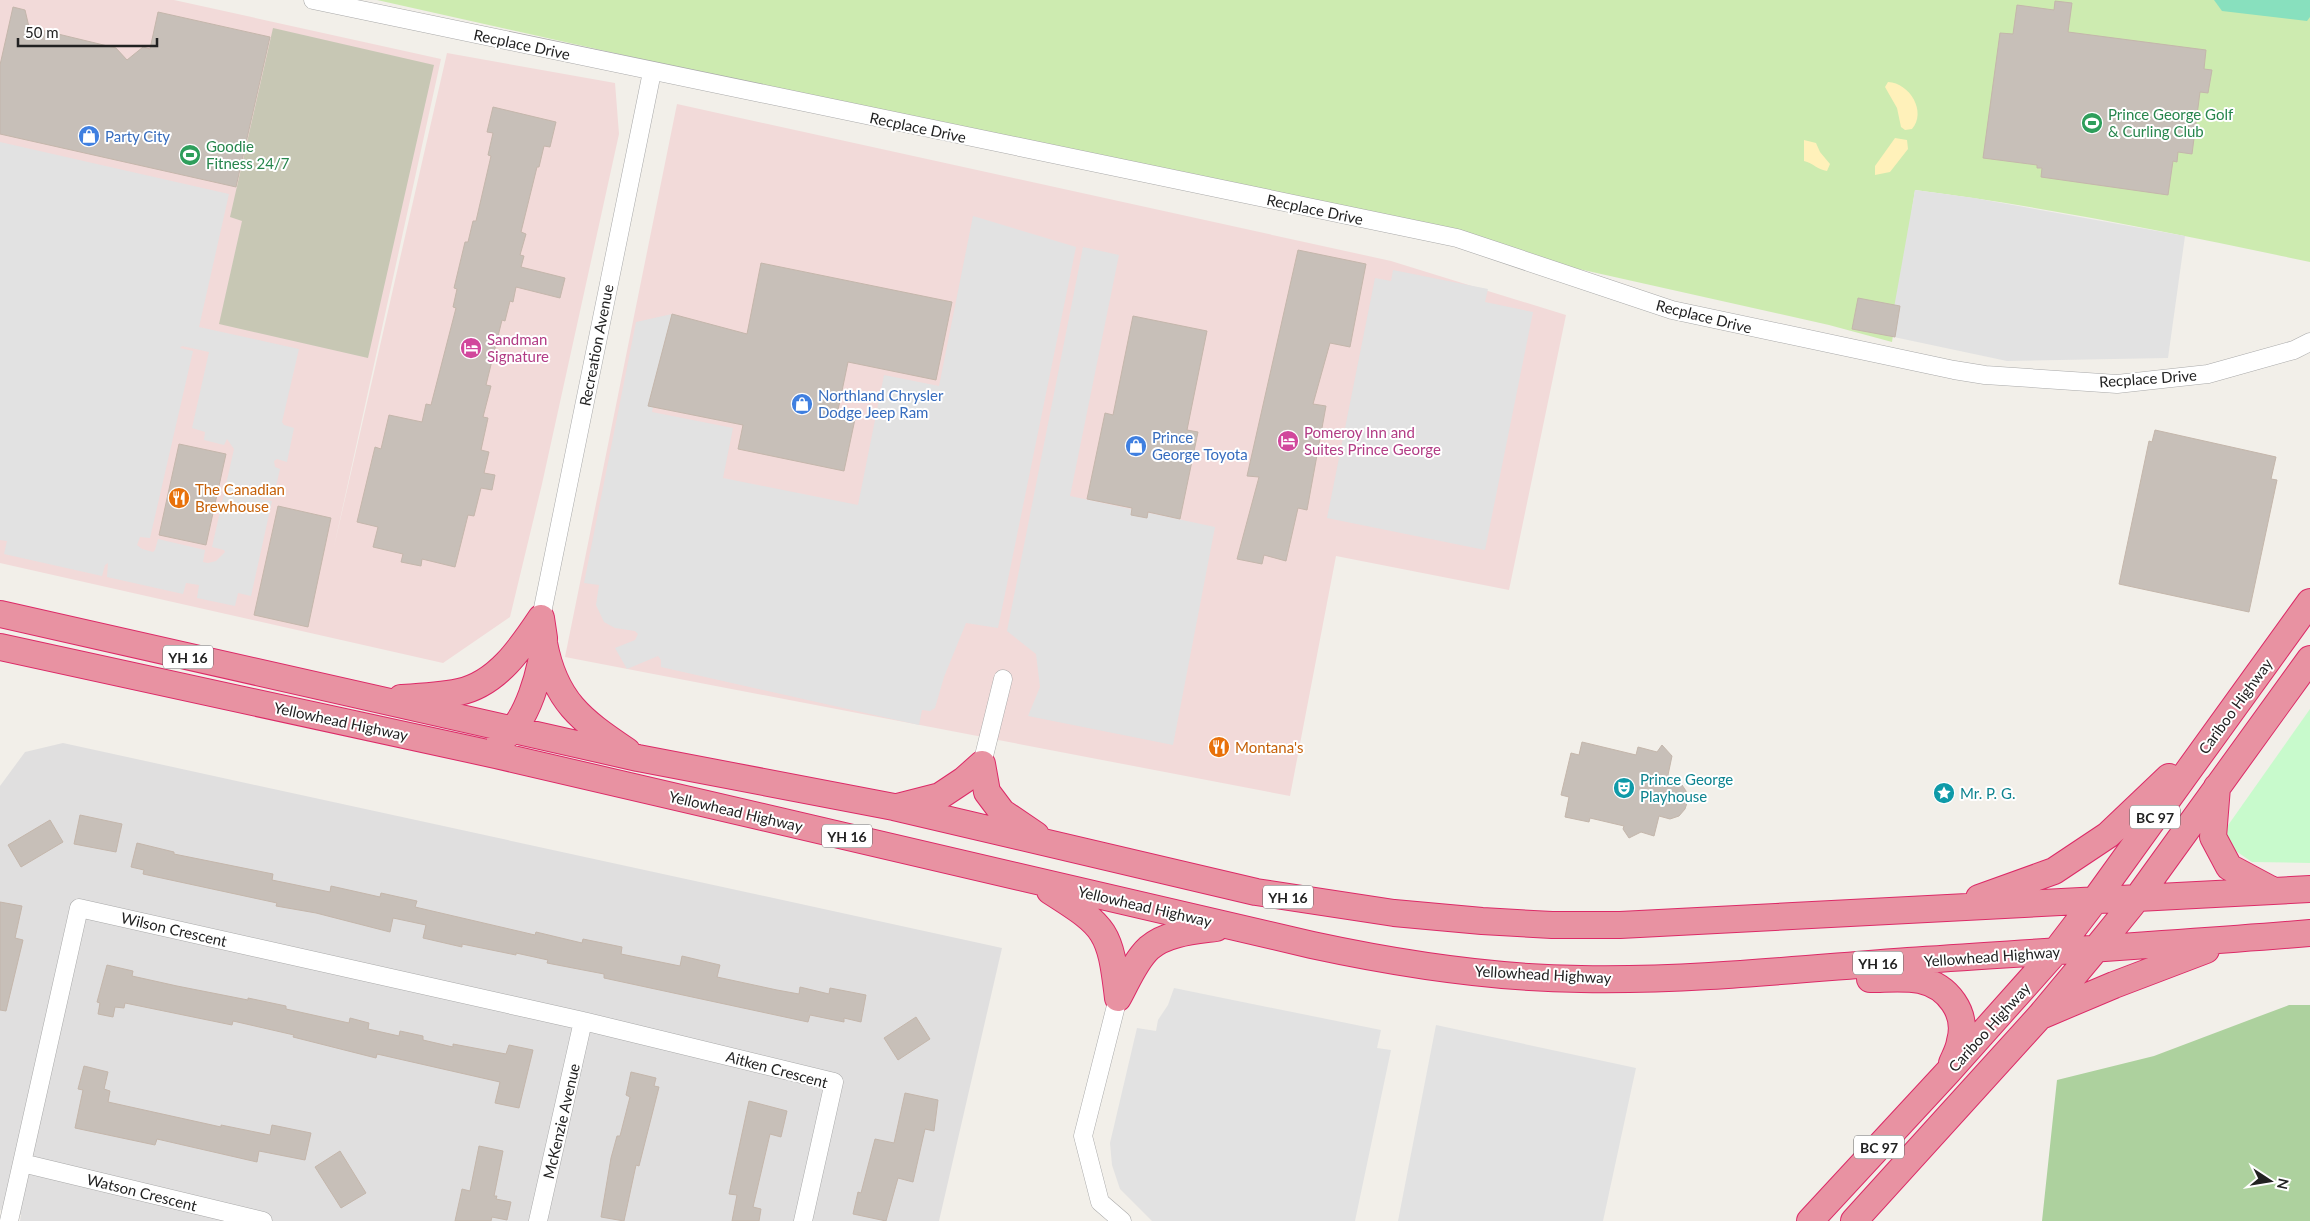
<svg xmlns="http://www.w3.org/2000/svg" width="2310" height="1221" font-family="Lato,sans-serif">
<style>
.residential{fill:#e0dfdf}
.commercial{fill:#f2dad9}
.construction{fill:#c7c7b4}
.grass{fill:#cdebb0}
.forest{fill:#add19e}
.sand{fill:#fff1ba}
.park{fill:#c8facc}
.pitch{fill:#88e0be}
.parking{fill:#e2e2e2;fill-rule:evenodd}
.building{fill:#c7bfb8;stroke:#c4b6ab}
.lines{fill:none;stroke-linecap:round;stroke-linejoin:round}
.minor-casing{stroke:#a9a9a9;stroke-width:19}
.highway-casing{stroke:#dc2a67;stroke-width:28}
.minor{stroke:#fff;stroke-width:18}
.highway{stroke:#e892a2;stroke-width:26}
.labels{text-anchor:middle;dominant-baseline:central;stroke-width:4;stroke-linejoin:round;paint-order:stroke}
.shield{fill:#fff;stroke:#646464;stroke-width:1}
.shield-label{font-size:14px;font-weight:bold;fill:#222}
.street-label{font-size:15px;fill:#222;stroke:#fff}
.leisure-label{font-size:15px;fill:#27864d;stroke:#fff;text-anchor:start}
.shop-label{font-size:15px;fill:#366cbe;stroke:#fff;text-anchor:start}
.hotel-label{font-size:15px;fill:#b23c85;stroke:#fff;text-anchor:start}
.food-label{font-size:15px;fill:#c56008;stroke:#fff;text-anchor:start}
.culture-label{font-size:15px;fill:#0d838f;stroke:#fff;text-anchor:start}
</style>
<rect width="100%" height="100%" fill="#f2efe9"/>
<path class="residential" d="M 63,743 L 1002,948 L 939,1221 L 20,1221 L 21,1215 L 0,1210 L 0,786 L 25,752 Z"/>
<path class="commercial" d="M 0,0 L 174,0 L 441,59 L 334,547 L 447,53 L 615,83 L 619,134 L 542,484 L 510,617 L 443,663 L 0,563 Z
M 677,104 L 1391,261 L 1566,315 L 1509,590 L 1336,556 L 1290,796 L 565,657 Z"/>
<path class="construction" d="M 273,28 L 434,65 L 368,358 L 219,324 L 242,221 L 230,217 Z"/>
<path class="grass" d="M 377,0 L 2310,0 L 2310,262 C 2179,234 2048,207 1915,190 L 1892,342 L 1829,325 Z"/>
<path class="forest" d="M 2289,1005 L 2310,1005 L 2310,1221 L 2042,1221 L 2057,1080 L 2154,1056 Z"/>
<path class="sand" d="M 1888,82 C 1910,83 1927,112 1912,129 L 1905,130 L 1901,127 L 1897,108 L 1885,87 Z
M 1895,138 L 1907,140 L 1908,149 L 1890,172 L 1875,175 L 1875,166 Z
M 1804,140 L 1816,143 L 1820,152 L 1830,164 L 1827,171 C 1818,170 1813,163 1804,161 Z"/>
<path class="park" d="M 2310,709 L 2310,863 L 2252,862 L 2230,847 L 2224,831 Z"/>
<path class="pitch" d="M 2214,0 L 2310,0 L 2310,17 L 2307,21 L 2222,11 Z"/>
<path class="parking" d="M 0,142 L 229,194 L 199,327 L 299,349 L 282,422 L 284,425 L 294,428 L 287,462 L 277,459 L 274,461 L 275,467 L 280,469 L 273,499 L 260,497 L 261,499 L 272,501 L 251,596 L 238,593 L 235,606 L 197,598 L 199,585 L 186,583 L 183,594 L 107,577 L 108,563 L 105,565 L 102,576 L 4,554 L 7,541 L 0,540 ZM 182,346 L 209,352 L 192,428 L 205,432 L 204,440 L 224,445 L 227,439 L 234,449 L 212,547 L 224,550 L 225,552 L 216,561 L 208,563 L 203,562 L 205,550 L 158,539 L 155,550 L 153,552 L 142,549 L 137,545 L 140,537 L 150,538 L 193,351 L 180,348 Z
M 1915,190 L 1974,198 L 2185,236 L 2168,358 L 2007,361 L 1889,336 Z
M 973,216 L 1076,247 L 998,628 L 966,623 L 944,677 L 935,708 L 930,711 L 922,710 L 919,725 L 661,667 L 661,660 L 658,656 L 627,669 L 615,648 L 635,640 L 638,634 L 635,631 L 615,628 L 604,622 L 596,605 L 599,585 L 584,583 L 636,322 L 672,314 L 652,412 L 733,428 L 723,478 L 858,505 L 884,375 L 939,386 Z
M 1083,247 L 1119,255 L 1070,496 L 1215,527 L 1173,745 L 1028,716 L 1040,687 L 1036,654 L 1007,631 Z
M 1393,270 L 1488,289 L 1485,302 L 1533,312 L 1485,550 L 1327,518 L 1375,278 L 1391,281 Z
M 1174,988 L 1381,1030 L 1377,1048 L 1391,1050 L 1355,1221 L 1152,1221 L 1120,1189 L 1112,1165 L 1110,1143 L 1137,1028 L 1156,1031 L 1158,1020 L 1168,1005 Z
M 1436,1025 L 1636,1068 L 1603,1221 L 1398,1221 Z"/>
<path class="building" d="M 2055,1 L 2072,3 L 2068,32 L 2206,50 L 2204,69 L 2212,70 L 2208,93 L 2200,92 L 2192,154 L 2178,152 L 2177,162 L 2173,161 L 2168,195 L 2041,177 L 2042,168 L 2037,168 L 2037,165 L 1983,158 L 2000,33 L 2013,34 L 2017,5 L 2054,10 Z
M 13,7 L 25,10 L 29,27 L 116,48 L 127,60 L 143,47 L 150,49 L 158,12 L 270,37 L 236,187 L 0,134 L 0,65 Z
M 493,107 L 556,122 L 550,147 L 544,146 L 539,167 L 537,167 L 521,232 L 526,234 L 520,255 L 524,256 L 521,267 L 565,278 L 560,298 L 516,287 L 513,302 L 510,301 L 505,321 L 502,320 L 486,385 L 491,386 L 483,417 L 488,418 L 481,450 L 489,452 L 484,473 L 495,475 L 492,490 L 481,488 L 474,516 L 468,515 L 455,567 L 422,559 L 421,566 L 401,562 L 403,554 L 373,547 L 378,527 L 357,522 L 375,447 L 381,449 L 389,415 L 422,422 L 426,404 L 431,405 L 456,308 L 453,307 L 457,289 L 454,288 L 465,242 L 468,242 L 473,221 L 476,221 L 491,156 L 488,155 L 493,133 L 487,132 Z
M 1298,250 L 1366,264 L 1350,347 L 1330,343 L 1313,404 L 1326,406 L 1307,510 L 1298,508 L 1286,561 L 1264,555 L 1262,564 L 1237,559 L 1259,477 L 1247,476 Z
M 761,263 L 952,302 L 936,380 L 848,362 L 837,415 L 855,419 L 844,471 L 738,449 L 743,425 L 648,406 L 672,314 L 747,334 Z
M 1858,298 L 1900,306 L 1895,337 L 1852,329 Z
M 1133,316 L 1207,331 L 1187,430 L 1198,432 L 1180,519 L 1148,512 L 1147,518 L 1131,515 L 1132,508 L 1087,499 L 1105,413 L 1113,415 Z
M 2155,430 L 2276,457 L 2271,479 L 2277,480 L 2249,612 L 2119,584 L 2149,441 L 2152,442 Z
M 179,444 L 226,454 L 206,545 L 159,535 Z
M 278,506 L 331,518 L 308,627 L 254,615 Z
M 1582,742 L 1636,755 L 1638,747 L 1657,752 L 1662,745 L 1672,756 L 1668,775 L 1682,785 L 1686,791 L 1687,803 L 1685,809 L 1679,816 L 1670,819 L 1659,816 L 1654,836 L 1641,832 L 1629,838 L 1623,829 L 1624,826 L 1590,818 L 1589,822 L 1565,817 L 1569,797 L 1561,795 L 1571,753 L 1579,755 Z
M 80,815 L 122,824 L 116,852 L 74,844 Z
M 50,820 L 63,842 L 21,867 L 8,845 Z
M 137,843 L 174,852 L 174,854 L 273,874 L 272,880 L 330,892 L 331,886 L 380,897 L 381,893 L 417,901 L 415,907 L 535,935 L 536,932 L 582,943 L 583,939 L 622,947 L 621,954 L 680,966 L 682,956 L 720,965 L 717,977 L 777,990 L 799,994 L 800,987 L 829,994 L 830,988 L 866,995 L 861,1022 L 844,1018 L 844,1022 L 810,1015 L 808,1022 L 604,978 L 604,974 L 547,963 L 548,960 L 516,953 L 516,955 L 462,944 L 462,947 L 423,938 L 426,925 L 393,918 L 390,932 L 316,913 L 276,906 L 277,903 L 143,874 L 144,870 L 131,867 Z
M 0,902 L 22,906 L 15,938 L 23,940 L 6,1011 L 0,1010 Z
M 107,965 L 133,971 L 132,976 L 177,986 L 248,1000 L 248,998 L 286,1006 L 286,1009 L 349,1023 L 350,1018 L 369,1023 L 368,1029 L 399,1036 L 400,1031 L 423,1036 L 423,1040 L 453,1047 L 453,1044 L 506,1054 L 509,1045 L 533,1050 L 519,1108 L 495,1103 L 500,1082 L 377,1054 L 376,1058 L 293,1037 L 294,1035 L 233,1021 L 232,1025 L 125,1003 L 124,1008 L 115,1007 L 113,1017 L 98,1014 L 100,1003 L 97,1002 Z
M 916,1017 L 930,1039 L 898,1060 L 884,1038 Z
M 84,1066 L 108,1072 L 104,1089 L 110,1091 L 108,1102 L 221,1127 L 221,1125 L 270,1135 L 272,1125 L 311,1133 L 305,1160 L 259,1151 L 257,1162 L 157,1139 L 155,1145 L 75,1128 L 83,1090 L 78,1089 Z
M 631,1072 L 656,1078 L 654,1086 L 659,1087 L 639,1166 L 636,1165 L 624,1221 L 601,1217 L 611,1158 L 617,1136 L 620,1136 L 630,1097 L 626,1095 Z
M 905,1093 L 938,1100 L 934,1131 L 925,1129 L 913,1182 L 898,1178 L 886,1221 L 853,1214 L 858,1192 L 861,1193 L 875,1139 L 894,1143 Z
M 749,1101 L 787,1111 L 781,1137 L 770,1134 L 753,1207 L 761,1209 L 759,1221 L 732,1221 L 737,1195 L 729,1194 Z
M 479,1146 L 503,1151 L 494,1196 L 497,1196 L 496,1199 L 511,1202 L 507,1220 L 492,1217 L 491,1221 L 455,1221 L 462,1189 L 470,1191 Z
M 340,1151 L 366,1193 L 341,1208 L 315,1167 Z"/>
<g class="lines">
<g class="minor-casing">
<path id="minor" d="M 313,0 L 1457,238 L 1672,310 L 1954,370 L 1985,375 L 2117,384 L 2208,374 L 2294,350 L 2310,342
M 541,618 L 652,72
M 982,764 L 1003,679
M 1118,998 L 1083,1136 L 1100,1202 L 1122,1221
M 22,1163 L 263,1221
M 9,1221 L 79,908 L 583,1021 L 834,1082 L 803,1221
M 538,1221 L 583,1021"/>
</g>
<g class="highway-casing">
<path id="highway" d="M 0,614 L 638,758 L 894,807 L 1256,892 L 1394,913 L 1482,921 L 1552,925 L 1620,925 L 2310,889
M 544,643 C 555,701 581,720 627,751
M 0,647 L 496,755 L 1312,945 C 1400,964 1491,978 1581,979 C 1690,981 1800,969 1908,961 C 2042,952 2176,944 2310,933
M 401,698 C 420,697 440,696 459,692 C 497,684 521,648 541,618
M 500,739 C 526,730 544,663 544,638 C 543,631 542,625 541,618
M 982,764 L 987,792 L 1002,812 L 1036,835
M 2217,787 L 2213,837 L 2229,867 L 2272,890
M 897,807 L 940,796 L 964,780 L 982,764
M 1050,891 C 1107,927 1110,931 1118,998
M 1979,898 L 2054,871 L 2108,835 L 2169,777
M 1870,979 C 1886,979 1905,977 1920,980 C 1948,986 1968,1013 1960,1041 C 1959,1049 1955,1056 1952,1063
M 1118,998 C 1127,982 1135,961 1149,948 C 1166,933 1194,931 1216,928
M 2043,1015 L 2114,985 L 2206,950
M 1810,1221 L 1948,1072 L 2056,951 L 2095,900 L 2310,602
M 1854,1221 L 2040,1016 L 2095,950 L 2138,897 L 2310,659"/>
</g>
<use href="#minor" class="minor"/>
<use href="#highway" class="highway"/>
</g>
<defs>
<g id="stadium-disc" transform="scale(1.125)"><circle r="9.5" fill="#2e9e5b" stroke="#fff"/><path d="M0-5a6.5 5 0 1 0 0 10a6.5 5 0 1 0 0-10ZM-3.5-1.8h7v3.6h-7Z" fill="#fff"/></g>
<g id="shop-disc" transform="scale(1.125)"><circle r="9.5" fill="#3f7fe0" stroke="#fff"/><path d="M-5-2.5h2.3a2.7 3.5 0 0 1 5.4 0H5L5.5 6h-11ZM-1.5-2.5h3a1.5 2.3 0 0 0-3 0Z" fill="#fff"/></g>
<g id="hotel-disc" transform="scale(1.125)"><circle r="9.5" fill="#d1479c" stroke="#fff"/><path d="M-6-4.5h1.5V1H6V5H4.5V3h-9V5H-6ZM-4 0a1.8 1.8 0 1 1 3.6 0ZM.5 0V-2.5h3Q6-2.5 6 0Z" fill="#fff"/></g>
<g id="restaurant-disc" transform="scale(1.125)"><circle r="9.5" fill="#e8710a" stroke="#fff"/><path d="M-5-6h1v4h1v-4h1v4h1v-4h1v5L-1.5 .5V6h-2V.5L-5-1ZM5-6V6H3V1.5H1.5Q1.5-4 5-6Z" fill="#fff"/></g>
<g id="theatre-disc" transform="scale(1.125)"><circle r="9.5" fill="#0f9aa8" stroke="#fff"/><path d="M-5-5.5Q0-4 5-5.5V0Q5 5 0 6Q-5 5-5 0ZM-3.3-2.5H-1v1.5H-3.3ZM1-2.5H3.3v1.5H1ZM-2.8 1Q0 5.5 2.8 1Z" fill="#fff"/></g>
<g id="sight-disc" transform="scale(1.125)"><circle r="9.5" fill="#0f9aa8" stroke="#fff"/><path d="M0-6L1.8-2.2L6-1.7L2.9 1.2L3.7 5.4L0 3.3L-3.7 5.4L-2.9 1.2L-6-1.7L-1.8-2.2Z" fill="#fff"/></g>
</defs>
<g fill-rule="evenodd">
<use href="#stadium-disc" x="2092" y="123"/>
<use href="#shop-disc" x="89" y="136"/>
<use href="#stadium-disc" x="190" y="155"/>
<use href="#hotel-disc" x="471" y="348"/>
<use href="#shop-disc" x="802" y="404"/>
<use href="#hotel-disc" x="1288" y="441"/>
<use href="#shop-disc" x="1136" y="446"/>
<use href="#restaurant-disc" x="179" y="498"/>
<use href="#restaurant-disc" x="1219" y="747"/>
<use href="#theatre-disc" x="1624" y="788"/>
<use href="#sight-disc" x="1944" y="793"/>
</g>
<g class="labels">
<g class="shield">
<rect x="163" y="645.5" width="50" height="23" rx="4"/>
<rect x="2130" y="805.5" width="50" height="23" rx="4"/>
<rect x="822" y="824.5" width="50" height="23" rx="4"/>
<rect x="1263" y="885.5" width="50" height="23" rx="4"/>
<rect x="1853" y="951.5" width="50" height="23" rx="4"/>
<rect x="1854" y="1135.5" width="50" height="23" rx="4"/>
</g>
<g class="shield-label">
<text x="188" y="657">YH 16</text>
<text x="2155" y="817">BC 97</text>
<text x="847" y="836">YH 16</text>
<text x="1288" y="897">YH 16</text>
<text x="1878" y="963">YH 16</text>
<text x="1879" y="1147">BC 97</text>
</g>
<g class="street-label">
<text transform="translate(522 44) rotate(12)">Recplace Drive</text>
<text transform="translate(918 127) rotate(12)">Recplace Drive</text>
<text transform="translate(1315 209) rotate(12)">Recplace Drive</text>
<text transform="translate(1704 316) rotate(14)">Recplace Drive</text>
<text transform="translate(596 345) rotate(-79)">Recreation Avenue</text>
<text transform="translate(2148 378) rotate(-4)">Recplace Drive</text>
<text transform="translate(2235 706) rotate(-54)">Cariboo Highway</text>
<text transform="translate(341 721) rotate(12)">Yellowhead Highway</text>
<text transform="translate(736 811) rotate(13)">Yellowhead Highway</text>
<text transform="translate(1145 906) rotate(13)">Yellowhead Highway</text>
<text transform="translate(174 929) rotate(13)">Wilson Crescent</text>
<text transform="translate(1992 956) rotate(-4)">Yellowhead Highway</text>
<text transform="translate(1543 974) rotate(3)">Yellowhead Highway</text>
<text transform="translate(1989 1027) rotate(-48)">Cariboo Highway</text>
<text transform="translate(777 1069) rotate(15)">Aitken Crescent</text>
<text transform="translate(561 1121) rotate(-77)">McKenzie Avenue</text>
<text transform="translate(142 1192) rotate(14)">Watson Crescent</text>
</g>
<g class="leisure-label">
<text x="2108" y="114">Prince George Golf<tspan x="2108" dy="17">&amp; Curling Club</tspan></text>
<text x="206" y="146">Goodie<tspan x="206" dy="17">Fitness 24/7</tspan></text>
</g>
<g class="shop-label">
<text x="105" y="136">Party City</text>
<text x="818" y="395">Northland Chrysler<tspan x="818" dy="17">Dodge Jeep Ram</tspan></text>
<text x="1152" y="437">Prince<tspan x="1152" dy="17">George Toyota</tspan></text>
</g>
<g class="hotel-label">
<text x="487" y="339">Sandman<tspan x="487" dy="17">Signature</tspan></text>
<text x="1304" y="432">Pomeroy Inn and<tspan x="1304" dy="17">Suites Prince George</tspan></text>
</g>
<g class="food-label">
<text x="195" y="489">The Canadian<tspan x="195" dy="17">Brewhouse</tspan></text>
<text x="1235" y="747">Montana's</text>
</g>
<g class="culture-label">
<text x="1640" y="779">Prince George<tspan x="1640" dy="17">Playhouse</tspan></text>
<text x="1960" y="793">Mr. P. G.</text>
</g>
</g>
<g transform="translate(2270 1181) rotate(102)" stroke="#ffffff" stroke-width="4" paint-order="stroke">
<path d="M0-4L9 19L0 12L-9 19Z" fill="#222222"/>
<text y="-8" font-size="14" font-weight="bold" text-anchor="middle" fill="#222222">N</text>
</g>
<path d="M18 38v8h139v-8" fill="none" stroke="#222222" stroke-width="2.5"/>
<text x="25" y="38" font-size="15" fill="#222222" stroke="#ffffff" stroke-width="4" paint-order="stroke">50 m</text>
</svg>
